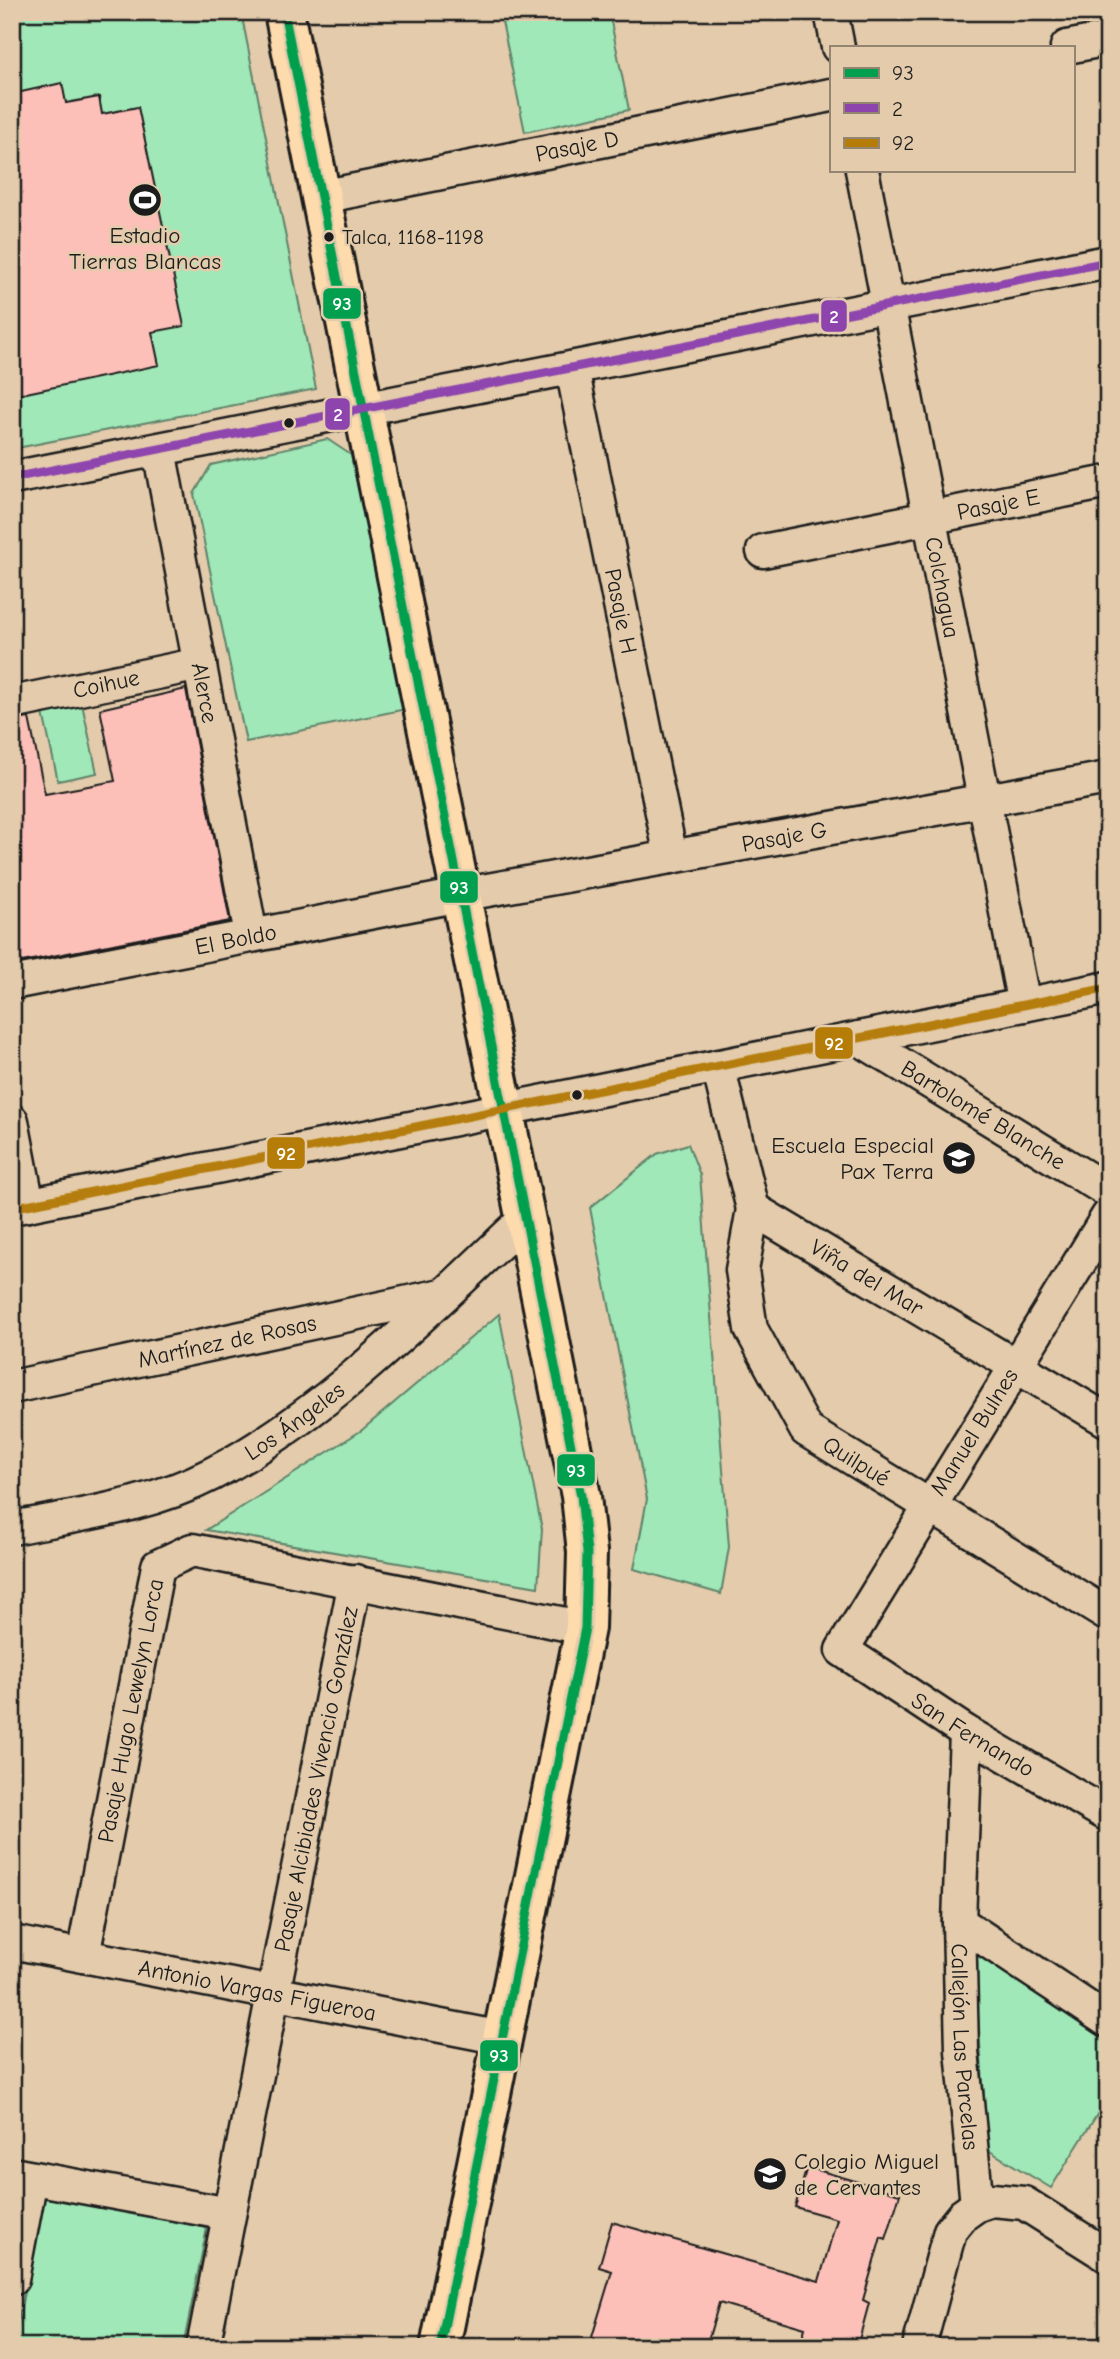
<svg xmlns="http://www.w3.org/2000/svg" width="1120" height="2359" font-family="'Comic Neue',sans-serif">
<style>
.green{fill:#a0e8b7;stroke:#5e826a;stroke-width:2}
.building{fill:#fcc0b9;stroke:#1c1c1c;stroke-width:2}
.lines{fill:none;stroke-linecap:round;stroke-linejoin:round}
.minor-casing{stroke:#1c1c1c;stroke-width:37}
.major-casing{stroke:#1c1c1c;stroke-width:44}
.minor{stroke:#e3cbab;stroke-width:32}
.major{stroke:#fedbac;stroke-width:38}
.bus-1-casing{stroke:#e3cbab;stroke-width:14}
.bus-2-casing{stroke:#e3cbab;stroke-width:14}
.bus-3-casing{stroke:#e3cbab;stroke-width:14}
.bus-1{stroke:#019f4e;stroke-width:9}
.bus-2{stroke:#8e44ad;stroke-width:9}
.bus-3{stroke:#b57d08;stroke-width:9}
.bus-dot{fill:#1c1c1c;stroke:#e3cbab;stroke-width:2.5}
.labels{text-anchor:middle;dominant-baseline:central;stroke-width:5;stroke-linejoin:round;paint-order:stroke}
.bus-label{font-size:21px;fill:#1c1c1c;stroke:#e3cbab;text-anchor:start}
.street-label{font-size:23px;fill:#1c1c1c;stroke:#e3cbab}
.poi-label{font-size:23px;fill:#1c1c1c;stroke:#e3cbab}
.line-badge{stroke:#e3cbab;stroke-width:2.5}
.badge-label{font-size:19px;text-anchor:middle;font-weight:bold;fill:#fff}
</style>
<rect width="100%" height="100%" fill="#e3cbab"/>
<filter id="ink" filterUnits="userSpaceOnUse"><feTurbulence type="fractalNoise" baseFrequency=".0143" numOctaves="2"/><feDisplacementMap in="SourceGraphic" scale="14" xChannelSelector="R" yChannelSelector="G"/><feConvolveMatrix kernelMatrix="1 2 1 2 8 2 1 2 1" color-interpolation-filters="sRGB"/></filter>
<g filter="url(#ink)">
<path class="green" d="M 12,12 L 241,12 L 316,389 L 12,449 Z
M 500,12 L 609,12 L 629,110 L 525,132 Z
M 327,439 L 351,455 L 406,709 L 246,742 L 194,494 L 211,465 Z
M 82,704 L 97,773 L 58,781 L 43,713 Z
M 688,1144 L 700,1175 L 729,1547 L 721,1594 L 634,1569 L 647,1499 L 590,1208 L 657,1154 Z
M 499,1314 L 542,1529 L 538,1587 L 206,1530 L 362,1430 Z
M 973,1950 L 1108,2040 L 1108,2097 L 1051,2188 L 988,2150 Z
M 44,2193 L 207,2228 L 183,2347 L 13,2347 Z"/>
<path class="building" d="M 62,83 L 66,103 L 99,97 L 102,114 L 138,107 L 184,326 L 152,332 L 159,365 L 12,396 L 12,94 Z
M 186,689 L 230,921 L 12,964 L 12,721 L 29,718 L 45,794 L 115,781 L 100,709 Z
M 807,2167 L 900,2194 L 886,2239 L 881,2237 L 863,2300 L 869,2303 L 859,2340 L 852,2338 L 850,2347 L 800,2347 L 805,2328 L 719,2303 L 706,2347 L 589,2347 L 612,2271 L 599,2267 L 612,2222 L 819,2281 L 837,2219 L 795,2207 Z"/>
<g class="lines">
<g class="minor-casing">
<g id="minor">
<path d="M 831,12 L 838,47"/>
<path d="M 1067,47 L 1108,39"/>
<path id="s1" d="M 862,170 L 1024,1005"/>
<path id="s2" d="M 321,197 L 831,95"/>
<path id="s3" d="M 572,368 L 671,857"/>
<path id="s4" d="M 159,450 L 251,935"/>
<path d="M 12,478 L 1108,262"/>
<path id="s5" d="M 763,551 L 1108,482"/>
<path id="s6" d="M 12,703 L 200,664"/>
<path id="s7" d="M 12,983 L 460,895 L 1108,778"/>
<path id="s8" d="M 858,1038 L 1108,1191"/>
<path id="s9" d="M 718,1066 L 753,1209 L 1108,1421"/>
<path d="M 12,1121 L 28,1205"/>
<path d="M 12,1208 L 1108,988"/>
<path id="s10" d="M 753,1209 L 742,1270 L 751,1329 L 806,1430 L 1108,1615"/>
<path id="s11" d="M 1108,1216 L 842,1650 L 966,1732 L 1108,1815"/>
<path id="s12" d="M 12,1387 L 442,1295"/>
<path id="s13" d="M 12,1528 C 79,1515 150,1506 212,1474 C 327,1414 430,1308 524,1220"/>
<path id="s14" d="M 966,1732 L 959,1922 L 962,2051 L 977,2205"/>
<path d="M 959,1922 L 1108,2021"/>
<path id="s15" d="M 12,1942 L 502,2038"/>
<path id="s16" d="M 83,1956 L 158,1566 L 192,1550 L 585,1628"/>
<path d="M 12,2174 L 229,2214"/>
<path d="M 12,2279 L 31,2178"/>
<path id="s17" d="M 203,2347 L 355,1581"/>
<path d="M 919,2347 L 950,2231 L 963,2215 L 977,2205 L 992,2200 L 1024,2203 L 1108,2256"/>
</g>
</g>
<g class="major-casing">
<path id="major" d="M 284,12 L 581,1496 L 587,1552 L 585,1628 L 440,2347"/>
</g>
<use href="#minor" class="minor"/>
<use href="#major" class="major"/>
<g class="bus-1-casing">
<path id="bus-1" d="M 284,12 L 581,1496 L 587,1552 L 585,1628 L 440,2347"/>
</g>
<g class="bus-2-casing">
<path id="bus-2" d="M 12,478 L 1108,262"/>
</g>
<g class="bus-3-casing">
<path id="bus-3" d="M 12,1208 L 1108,988"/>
</g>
<use href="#bus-1" class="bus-1"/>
<use href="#bus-2" class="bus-2"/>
<use href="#bus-3" class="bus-3"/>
</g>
</g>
<defs>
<g id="stadium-disc" transform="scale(1.75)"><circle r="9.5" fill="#1c1c1c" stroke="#e3cbab"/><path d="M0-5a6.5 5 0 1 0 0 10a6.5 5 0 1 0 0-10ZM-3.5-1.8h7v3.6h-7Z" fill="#fff"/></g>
<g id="school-disc" transform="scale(1.75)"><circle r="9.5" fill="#1c1c1c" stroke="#e3cbab"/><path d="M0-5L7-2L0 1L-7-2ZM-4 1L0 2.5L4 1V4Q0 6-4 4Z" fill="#fff"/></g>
</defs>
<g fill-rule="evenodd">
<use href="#stadium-disc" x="145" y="200"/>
<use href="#school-disc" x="959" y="1158"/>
<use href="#school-disc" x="770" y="2174"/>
</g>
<g class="bus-dot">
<circle cx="329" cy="237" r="6"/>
<circle cx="289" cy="423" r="6"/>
<circle cx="577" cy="1095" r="6"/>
</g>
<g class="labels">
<g class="bus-label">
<text x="342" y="237">Talca, 1168-1198</text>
</g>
<g class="street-label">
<text stroke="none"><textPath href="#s2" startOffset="261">Pasaje D</textPath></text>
<text stroke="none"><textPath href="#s5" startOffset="240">Pasaje E</textPath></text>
<text stroke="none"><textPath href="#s1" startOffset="425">Colchagua</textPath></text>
<text stroke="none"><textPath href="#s3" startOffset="248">Pasaje H</textPath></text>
<text stroke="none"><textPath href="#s6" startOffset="96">Coihue</textPath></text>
<text stroke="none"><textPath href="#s4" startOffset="247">Alerce</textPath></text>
<text stroke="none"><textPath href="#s7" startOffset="786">Pasaje G</textPath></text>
<text stroke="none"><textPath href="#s7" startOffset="228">El Boldo</textPath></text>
<text stroke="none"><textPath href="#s8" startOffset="147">Bartolomé Blanche</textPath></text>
<text stroke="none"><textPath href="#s9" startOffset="280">Viña del Mar</textPath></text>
<text stroke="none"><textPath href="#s12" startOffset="220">Martínez de Rosas</textPath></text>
<text stroke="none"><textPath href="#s13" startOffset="306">Los Ángeles</textPath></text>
<text transform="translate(974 1432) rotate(-58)">Manuel Bulnes</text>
<text stroke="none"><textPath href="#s10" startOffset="296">Quilpué</textPath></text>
<text stroke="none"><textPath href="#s16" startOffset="250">Pasaje Hugo Lewelyn Lorca</textPath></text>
<text stroke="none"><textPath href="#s11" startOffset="665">San Fernando</textPath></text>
<text stroke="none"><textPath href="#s17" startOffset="579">Pasaje Alcibiades Vivencio González</textPath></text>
<text stroke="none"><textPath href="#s15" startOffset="250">Antonio Vargas Figueroa</textPath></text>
<text stroke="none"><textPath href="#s14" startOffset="315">Callejón Las Parcelas</textPath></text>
</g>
<g class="poi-label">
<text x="145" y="235">Estadio<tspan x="145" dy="26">Tierras Blancas</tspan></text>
<text x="934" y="1145" text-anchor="end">Escuela Especial<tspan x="934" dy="26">Pax Terra</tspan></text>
<text x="794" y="2161" text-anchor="start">Colegio Miguel<tspan x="794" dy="26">de Cervantes</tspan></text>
</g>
</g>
<g class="line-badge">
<rect x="322" y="287" width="40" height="33" rx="7" fill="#019f4e"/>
<rect x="820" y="299" width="28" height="34" rx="7" fill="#8e44ad"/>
<rect x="324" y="397" width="27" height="34" rx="7" fill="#8e44ad"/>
<rect x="439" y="870" width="40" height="34" rx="7" fill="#019f4e"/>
<rect x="814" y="1026" width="40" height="34" rx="7" fill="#b57d08"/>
<rect x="266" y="1136" width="40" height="34" rx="7" fill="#b57d08"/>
<rect x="556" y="1453" width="40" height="34" rx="7" fill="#019f4e"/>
<rect x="479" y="2039" width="40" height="33" rx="7" fill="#019f4e"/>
</g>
<g class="badge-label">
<text x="342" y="310">93</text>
<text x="834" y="323">2</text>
<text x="338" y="421">2</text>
<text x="459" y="894">93</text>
<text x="834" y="1050">92</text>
<text x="286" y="1160">92</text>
<text x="576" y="1477">93</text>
<text x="499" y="2062">93</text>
</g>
<rect width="1120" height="2359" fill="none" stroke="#e3cbab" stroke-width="42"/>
<rect x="21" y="21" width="1078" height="2317" fill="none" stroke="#1c1c1c" stroke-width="2.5" filter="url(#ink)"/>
<rect x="830" y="46" width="245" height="126" fill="#e3cbab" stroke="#938572" stroke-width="2"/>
<rect x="844" y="68" width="35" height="10" fill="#019f4e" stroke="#938572" stroke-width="2"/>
<text x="892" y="80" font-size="21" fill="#1c1c1c">93</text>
<rect x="844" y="103" width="35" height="10" fill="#8e44ad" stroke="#938572" stroke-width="2"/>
<text x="892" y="116" font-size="21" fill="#1c1c1c">2</text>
<rect x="844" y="138" width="35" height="10" fill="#b57d08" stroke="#938572" stroke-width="2"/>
<text x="892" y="150" font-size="21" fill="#1c1c1c">92</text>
</svg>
